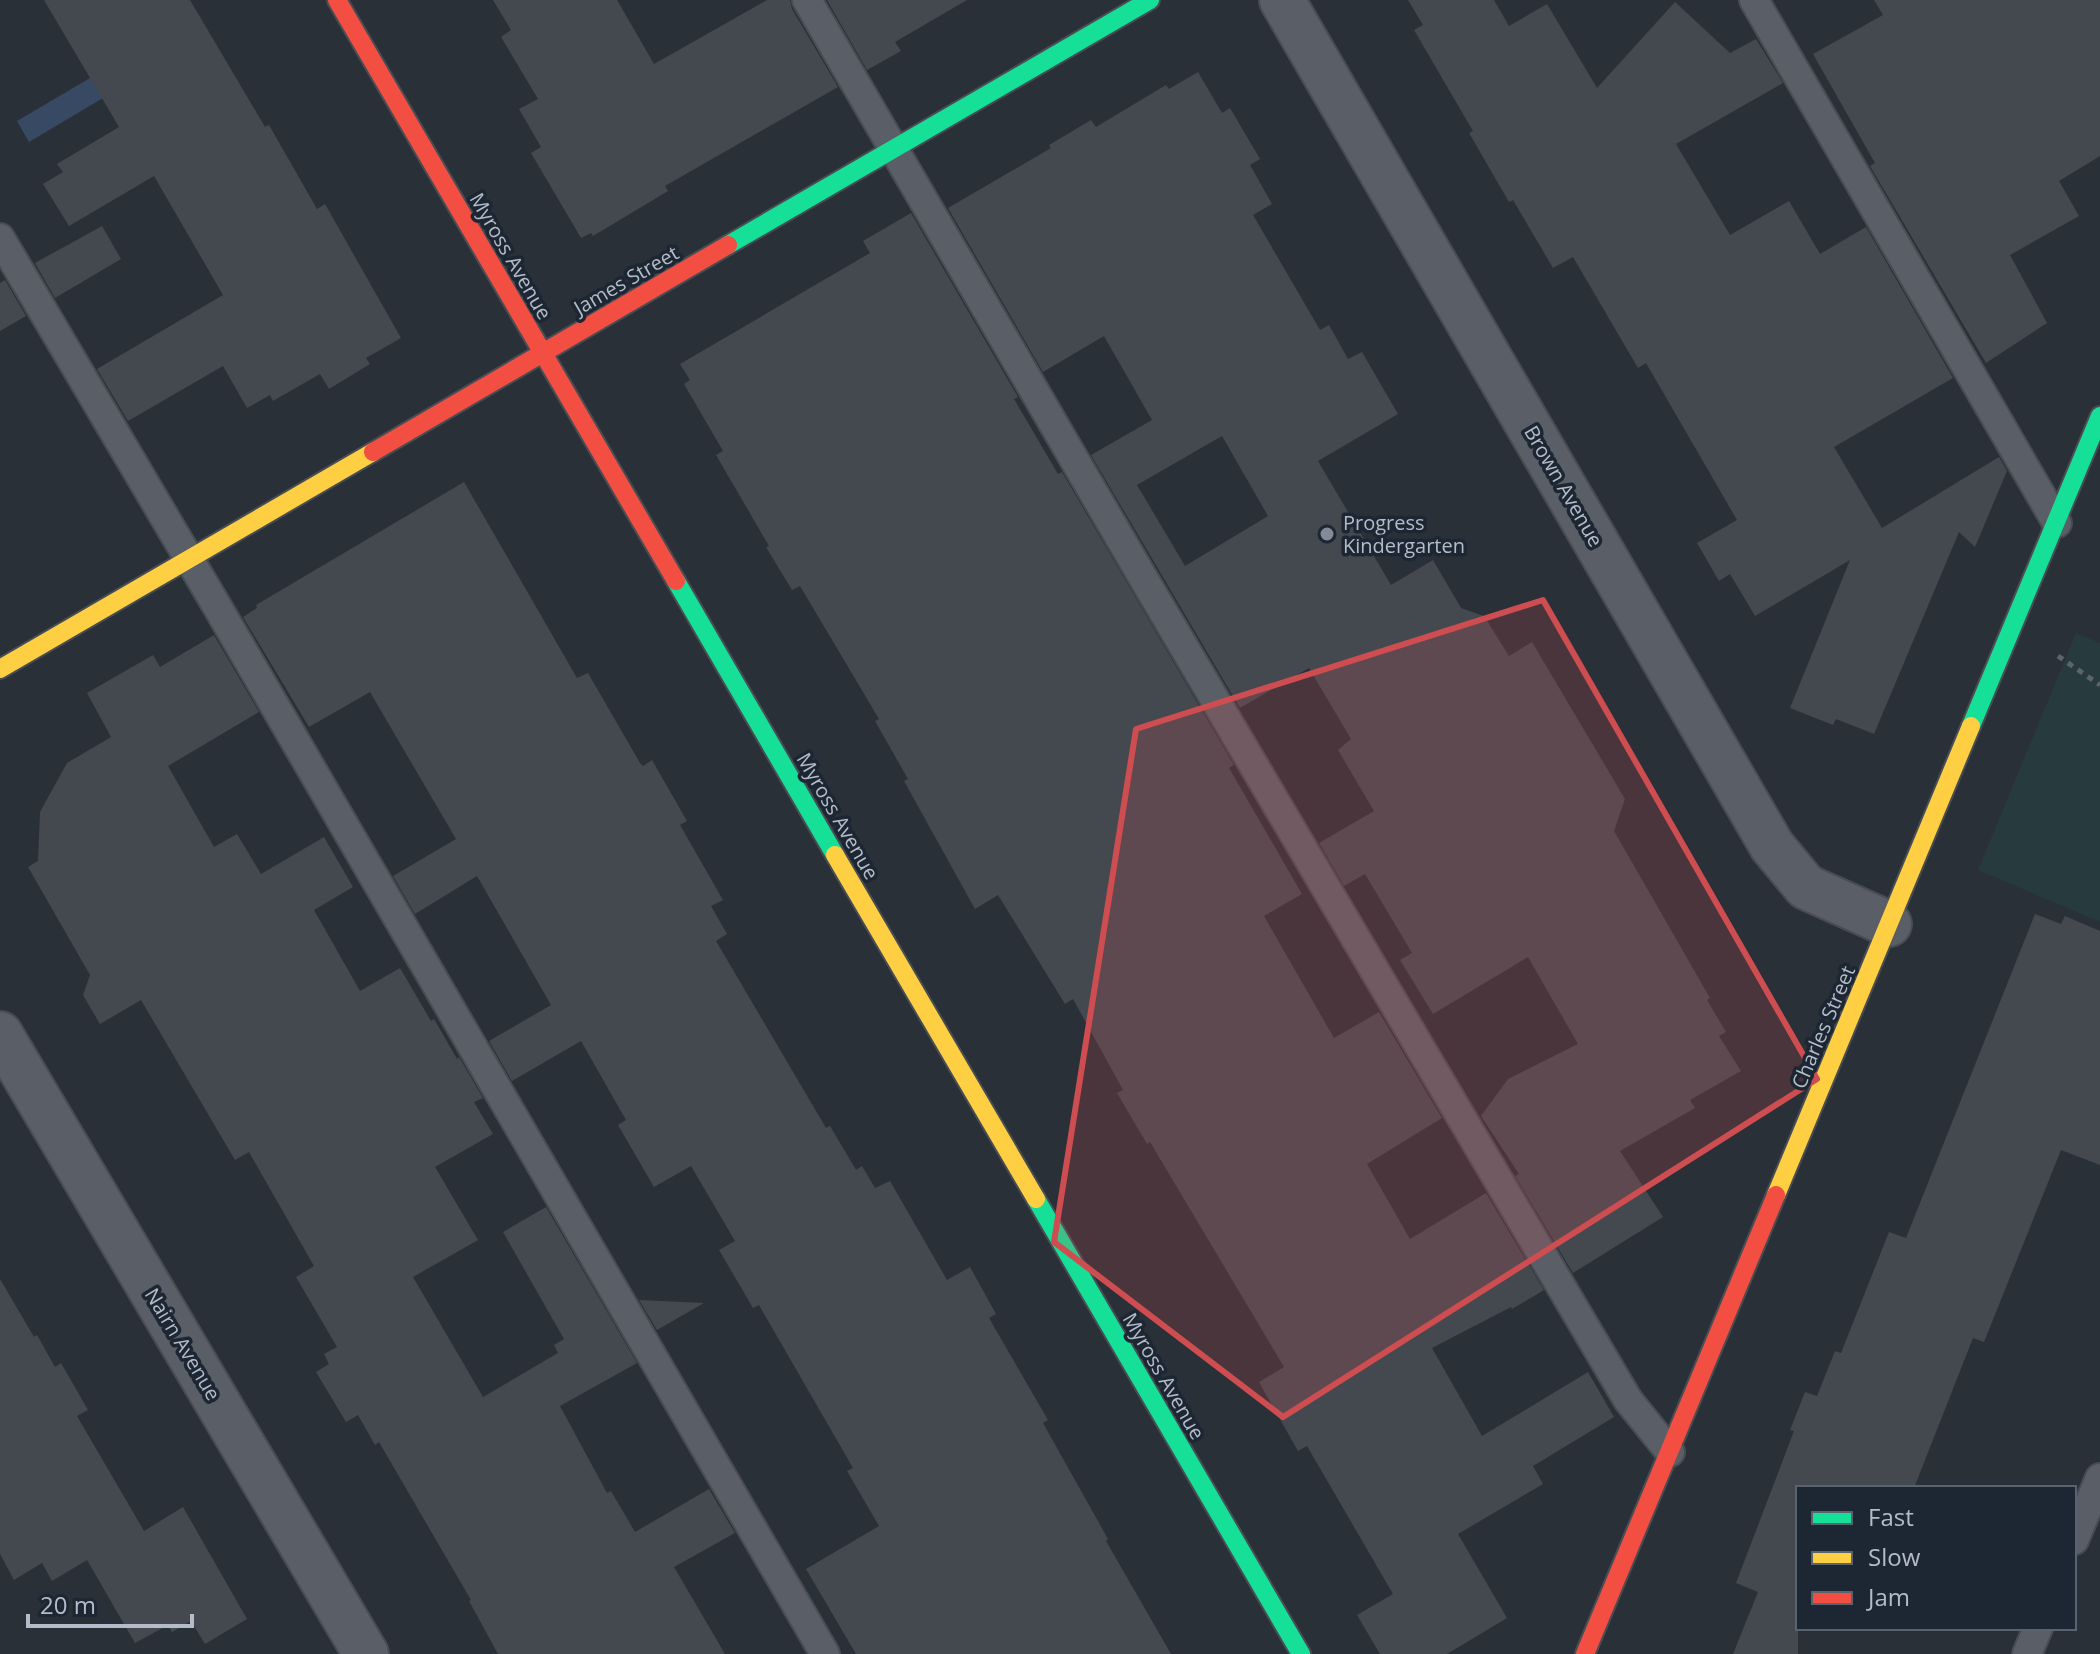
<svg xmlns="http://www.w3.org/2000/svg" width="2100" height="1654" font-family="'Open Sans',sans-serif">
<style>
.green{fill:#273a3e}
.water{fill:#384963}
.building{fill:#444950;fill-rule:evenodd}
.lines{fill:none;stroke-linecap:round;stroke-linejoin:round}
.lane-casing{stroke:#484c53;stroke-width:32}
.street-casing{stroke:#484c53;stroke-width:48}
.fast-casing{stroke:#484c53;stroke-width:22}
.slow-casing{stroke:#484c53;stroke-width:22}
.jam-casing{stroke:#484c53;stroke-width:22}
.path{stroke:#5d636a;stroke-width:5;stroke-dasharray:6 6;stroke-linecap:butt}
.lane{stroke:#5a5e66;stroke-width:28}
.street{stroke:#5a5e66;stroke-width:44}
.fast{stroke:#16e098;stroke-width:18}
.slow{stroke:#ffcf43;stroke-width:18}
.jam{stroke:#f24e42;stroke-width:18}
.marked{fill:#ce4d50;fill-opacity:0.2;stroke:#ce4d50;stroke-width:6;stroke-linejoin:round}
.poi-dot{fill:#848b96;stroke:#1d2633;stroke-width:3}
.labels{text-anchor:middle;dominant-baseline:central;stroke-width:7;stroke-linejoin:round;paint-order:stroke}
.street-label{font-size:20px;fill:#b4bcc9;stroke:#1d2633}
.poi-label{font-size:20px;fill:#b4bcc9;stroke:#1d2633;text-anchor:start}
</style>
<rect width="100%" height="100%" fill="#2a3038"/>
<path class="green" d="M 2076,633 L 2100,643 L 2100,922 L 1978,870 Z"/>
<path class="water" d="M 197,15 L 209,35 L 29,142 L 17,121 Z"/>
<path class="building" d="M 44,0 L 190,0 L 265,127 L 269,125 L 317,209 L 325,204 L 401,338 L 366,358 L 370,364 L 329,389 L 320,374 L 273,401 L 270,395 L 247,408 L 223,366 L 128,421 L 97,369 L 223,295 L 154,176 L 69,226 L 43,184 L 63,172 L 57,164 L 119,127 Z
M 493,0 L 617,0 L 654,64 L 767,0 L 790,0 L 792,9 L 838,87 L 665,186 L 668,191 L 593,236 L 591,233 L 581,238 L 531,153 L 541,147 L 519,109 L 538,99 L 501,37 L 511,30 Z
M 827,0 L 967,0 L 895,42 L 901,51 L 867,70 Z
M 1408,0 L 1494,0 L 1509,26 L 1547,4 L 1597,88 L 1675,2 L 1730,53 L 1756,39 L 1783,83 L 1676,144 L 1730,235 L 1789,201 L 1820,254 L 1866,227 L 1953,378 L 1834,447 L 1882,528 L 1999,457 L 2007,471 L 1975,547 L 1959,532 L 1874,734 L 1836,719 L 1833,725 L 1790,708 L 1850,560 L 1755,616 L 1730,574 L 1719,581 L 1697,543 L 1737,520 L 1646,363 L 1638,368 L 1573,257 L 1553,268 L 1513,200 L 1509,202 L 1469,133 L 1473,131 L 1414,30 L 1423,25 Z
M 1874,0 L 2100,0 L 2100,156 L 2059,181 L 2079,216 L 2010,255 L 2047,323 L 1986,363 L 1870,166 L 1875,163 L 1813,54 L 1883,15 Z
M 1198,72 L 1222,113 L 1230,108 L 1260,159 L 1250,165 L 1272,204 L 1253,215 L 1320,330 L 1329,325 L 1348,359 L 1362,352 L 1398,414 L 1318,461 L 1391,585 L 1433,560 L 1461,608 L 1484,616 L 1509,656 L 1532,642 L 1625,799 L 1614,831 L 1710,998 L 1707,1000 L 1726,1032 L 1719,1036 L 1741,1071 L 1690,1100 L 1695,1108 L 1620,1151 L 1663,1217 L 1573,1273 L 1515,1176 L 1519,1174 L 1481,1116 L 1508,1079 L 1578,1044 L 1528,957 L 1433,1014 L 1400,960 L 1412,953 L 1365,874 L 1344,886 L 1319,843 L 1374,811 L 1338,750 L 1351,739 L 1309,668 L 1240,708 L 1091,455 L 1152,420 L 1104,336 L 1043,372 L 948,208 L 1051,148 L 1049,145 L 1091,120 L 1096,127 L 1166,85 L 1169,89 ZM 1222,436 L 1268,516 L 1185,566 L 1137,485 Z
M 911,213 L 1018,397 L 1014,399 L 1058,474 L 1062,472 L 1234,765 L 1229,768 L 1302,894 L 1264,916 L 1334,1038 L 1379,1012 L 1442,1118 L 1367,1164 L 1410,1239 L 1486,1193 L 1544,1290 L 1512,1309 L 1511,1307 L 1432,1348 L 1482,1436 L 1588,1372 L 1614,1417 L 1533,1466 L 1543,1484 L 1458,1534 L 1507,1618 L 1447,1654 L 1380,1654 L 1357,1615 L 1393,1594 L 1307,1446 L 1298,1451 L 1259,1382 L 1284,1367 L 1150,1142 L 1147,1144 L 1117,1093 L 1123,1090 L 1073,999 L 1065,1004 L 998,895 L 975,909 L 904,781 L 908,779 L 875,721 L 879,719 L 800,586 L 792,590 L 766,547 L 769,546 L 716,455 L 723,451 L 684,384 L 690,380 L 680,364 L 870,253 L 863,241 Z
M 102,226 L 121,259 L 55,298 L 35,263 Z
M 5,280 L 26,316 L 0,331 L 0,283 Z
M 464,482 L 577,678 L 588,673 L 640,763 L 643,766 L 652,760 L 687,821 L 680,825 L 723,900 L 711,906 L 727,934 L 716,941 L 826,1128 L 830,1126 L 856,1170 L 862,1166 L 875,1188 L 890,1181 L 947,1280 L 970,1267 L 996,1314 L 989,1318 L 1048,1420 L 1043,1423 L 1108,1539 L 1106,1541 L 1171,1654 L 856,1654 L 806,1569 L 879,1526 L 847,1471 L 853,1468 L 759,1305 L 753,1308 L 719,1250 L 735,1241 L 691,1166 L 654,1187 L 618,1125 L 626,1120 L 581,1041 L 512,1081 L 489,1041 L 551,1005 L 477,876 L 415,914 L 393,876 L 456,839 L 370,692 L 309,727 L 243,617 L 257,608 L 256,605 Z
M 214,635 L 259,712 L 168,766 L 214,847 L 237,834 L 261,874 L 324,837 L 353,887 L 314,910 L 360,991 L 400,968 L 431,1021 L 434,1019 L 457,1059 L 459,1057 L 483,1098 L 474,1102 L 493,1134 L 435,1167 L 478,1240 L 413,1277 L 483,1397 L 558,1353 L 554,1345 L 564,1339 L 503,1232 L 546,1207 L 637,1363 L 560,1406 L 607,1493 L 611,1491 L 635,1532 L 709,1489 L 735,1533 L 674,1567 L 725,1654 L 498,1654 L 469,1601 L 471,1600 L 379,1442 L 375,1445 L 358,1415 L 346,1422 L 316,1372 L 329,1364 L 324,1354 L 337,1347 L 296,1277 L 314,1266 L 249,1152 L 235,1160 L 141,1000 L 100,1024 L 83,995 L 90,975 L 28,867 L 38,861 L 40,812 L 67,763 L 111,737 L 87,693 L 153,655 L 160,667 Z
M 2035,914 L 2061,924 L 2065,916 L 2100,931 L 2100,1165 L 2061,1150 L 1984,1342 L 1973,1338 L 1914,1488 L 1798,1488 L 1798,1654 L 1733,1654 L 1758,1592 L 1736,1583 L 1794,1431 L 1790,1430 L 1805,1392 L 1817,1396 L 1835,1351 L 1841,1353 L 1889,1232 L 1906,1238 Z
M 0,1279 L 34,1337 L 37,1335 L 55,1367 L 61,1363 L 88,1410 L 77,1416 L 144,1531 L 183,1507 L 247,1619 L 205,1644 L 191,1621 L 172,1632 L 168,1625 L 135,1643 L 87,1560 L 52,1581 L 42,1563 L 14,1580 L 0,1554 Z
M 639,1300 L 704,1303 L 657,1330 Z"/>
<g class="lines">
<g class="lane-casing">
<path id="lane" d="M 807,0 L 1142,576 L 1628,1400 L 1670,1452
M 1754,0 L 2057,523
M 0,238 L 218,608 L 825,1654
M 2074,1540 L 2100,1478
M 2027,1654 L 2038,1628"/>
</g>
<g class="street-casing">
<path id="street" d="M 1282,0 L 1772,846 L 1806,887 L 1889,924
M 0,1034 L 366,1654"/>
</g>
<g class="fast-casing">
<path id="fast" d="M 728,245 L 1150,0
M 676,581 L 835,855
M 1971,726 L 2100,416
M 1036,1199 L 1301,1654"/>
</g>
<g class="slow-casing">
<path id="slow" d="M 0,669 L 373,452
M 835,855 L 1036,1199
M 1776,1195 L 1971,726"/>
</g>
<g class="jam-casing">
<path id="jam" d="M 337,0 L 676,581
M 373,452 L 728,245
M 1585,1654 L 1776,1195"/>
</g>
<path class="path" d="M 2058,656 L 2100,685"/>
<use href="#lane" class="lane"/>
<use href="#street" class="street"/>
<use href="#fast" class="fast"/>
<use href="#slow" class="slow"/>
<use href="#jam" class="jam"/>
</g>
<path class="marked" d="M 1543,600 L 1817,1079 L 1283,1417 L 1054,1242 L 1136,729 Z"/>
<circle class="poi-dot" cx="1327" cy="534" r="8"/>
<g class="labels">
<g class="street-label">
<text transform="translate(511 256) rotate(60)">Myross Avenue</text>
<text transform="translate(626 280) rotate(-30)">James Street</text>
<text transform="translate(1564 486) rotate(60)">Brown Avenue</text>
<text transform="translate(838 816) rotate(60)">Myross Avenue</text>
<text transform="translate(1823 1027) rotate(-67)">Charles Street</text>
<text transform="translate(183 1344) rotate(59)">Nairn Avenue</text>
<text transform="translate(1164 1376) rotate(60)">Myross Avenue</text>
</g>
<g class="poi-label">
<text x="1343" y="522">Progress<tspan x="1343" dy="23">Kindergarten</tspan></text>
</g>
</g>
<rect x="1796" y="1486" width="280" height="144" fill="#1d2633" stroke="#59626f" stroke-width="2"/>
<rect x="1812" y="1512" width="40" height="12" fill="#16e098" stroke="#59626f" stroke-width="2"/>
<text x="1868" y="1526" font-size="24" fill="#b4bcc9">Fast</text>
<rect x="1812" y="1552" width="40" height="12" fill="#ffcf43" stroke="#59626f" stroke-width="2"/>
<text x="1868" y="1566" font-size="24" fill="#b4bcc9">Slow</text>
<rect x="1812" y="1592" width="40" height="12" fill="#f24e42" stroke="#59626f" stroke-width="2"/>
<text x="1868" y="1606" font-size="24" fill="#b4bcc9">Jam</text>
<path d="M28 1614v12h164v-12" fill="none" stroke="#b4bcc9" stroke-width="4"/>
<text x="40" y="1614" font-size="24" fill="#b4bcc9" stroke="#1d2633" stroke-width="6" paint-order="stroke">20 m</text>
</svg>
